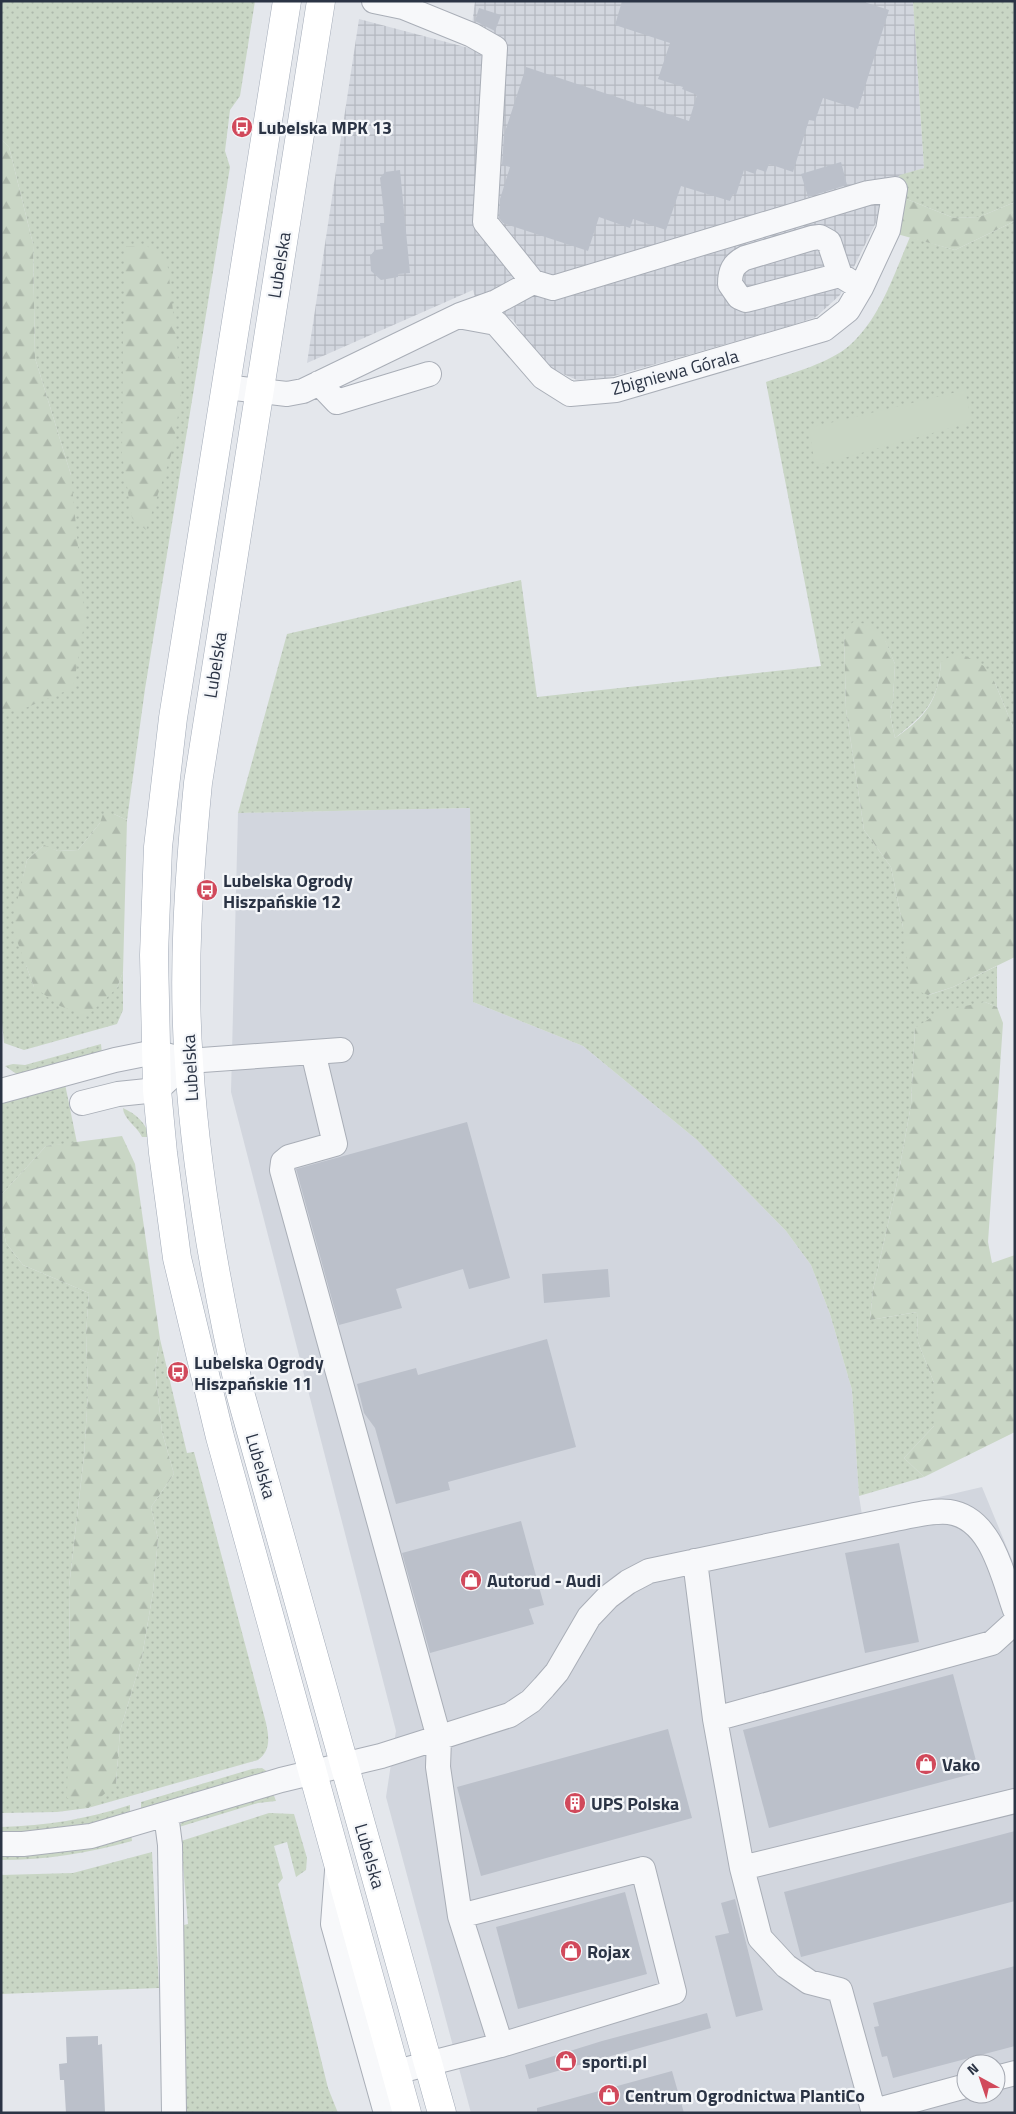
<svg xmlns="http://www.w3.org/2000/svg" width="1016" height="2114" font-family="'Titillium Web',sans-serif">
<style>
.built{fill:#d2d6de;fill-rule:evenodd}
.industrial{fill:url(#industrial-grid)}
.grass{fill:url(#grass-dots)}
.forest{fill:url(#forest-firs)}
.green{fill:#c9d6c5}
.building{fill:#bbc0ca}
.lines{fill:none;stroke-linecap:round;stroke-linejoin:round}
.minor-casing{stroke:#a9aeb7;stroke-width:26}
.major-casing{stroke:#a3abb8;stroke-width:29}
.minor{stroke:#f7f8fa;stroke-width:24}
.major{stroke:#fff;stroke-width:28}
.labels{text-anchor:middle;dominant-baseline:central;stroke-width:4.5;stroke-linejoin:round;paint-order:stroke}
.poi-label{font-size:18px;font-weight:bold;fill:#2b3445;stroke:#f4f6f9;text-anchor:start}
.street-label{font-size:18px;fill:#2b3445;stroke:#f4f6f9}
</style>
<defs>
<pattern id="industrial-grid" width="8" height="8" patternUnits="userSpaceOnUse" patternTransform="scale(1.25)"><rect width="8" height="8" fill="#d2d6de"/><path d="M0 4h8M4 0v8" fill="none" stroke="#b4b8c0"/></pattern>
<pattern id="grass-dots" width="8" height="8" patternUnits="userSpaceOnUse" patternTransform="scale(1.25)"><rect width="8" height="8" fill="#c9d6c5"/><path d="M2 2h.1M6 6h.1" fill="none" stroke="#adb8ab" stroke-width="1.8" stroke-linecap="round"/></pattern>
<pattern id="forest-firs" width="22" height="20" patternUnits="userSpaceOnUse" patternTransform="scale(1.25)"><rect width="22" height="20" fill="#c9d6c5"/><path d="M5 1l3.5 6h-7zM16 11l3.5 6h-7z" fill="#adb8ab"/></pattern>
</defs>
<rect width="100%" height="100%" fill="#e4e7ec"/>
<path class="built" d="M 470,808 L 473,1002 L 583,1046 L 697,1140 L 786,1231 L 811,1265 L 830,1314 L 852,1390 L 859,1496 L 862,1515 L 982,1487 L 1015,1567 L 1015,2113 L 471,2113 L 386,1797 L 396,1731 L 231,1092 L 238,813 ZM 966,2064 L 996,2064 L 996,2094 L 966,2094 Z"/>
<path class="industrial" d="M 475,1 L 913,1 L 924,168 L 899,176 L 840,295 L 816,317 L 789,326 L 607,378 L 577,380 L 549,368 L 534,351 L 513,320 L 493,309 L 488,293 L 475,297 L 473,290 L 307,363 L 359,19 L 469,48 Z"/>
<path class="grass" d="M 1,1 L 255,1 L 240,96 L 230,110 L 225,151 L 230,167 L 145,689 L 127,820 L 114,814 L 100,823 L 78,850 L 58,851 L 43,846 L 27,860 L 23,878 L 26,965 L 34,987 L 117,988 L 123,972 L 123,1010 L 117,1024 L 24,1050 L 4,1043 L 1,1012 L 1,709 L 23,709 L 71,475 L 35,358 L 33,244 L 9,147 L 1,139 Z
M 913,1 L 1015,1 L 1015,202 L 979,217 L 954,218 L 904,198 L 896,182 L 900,175 L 924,168 Z
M 1015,221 L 1015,732 L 995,683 L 941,662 C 938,703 926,713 895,738 L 890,714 L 893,700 L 895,664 L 885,641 L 866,624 L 844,634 L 846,709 L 864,830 L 891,867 L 903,927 L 929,995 L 953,987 L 997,966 L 997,1007 L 985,1002 L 915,1028 L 911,1105 L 895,1193 L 873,1290 L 870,1320 L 917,1312 L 918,1342 L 934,1383 L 934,1426 L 904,1458 L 924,1477 L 859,1496 L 852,1390 L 830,1314 L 811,1265 L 786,1231 L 697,1140 L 583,1046 L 473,1002 L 470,808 L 238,813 L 287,634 L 521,580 L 537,697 L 821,666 L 766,382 C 792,373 830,363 850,345 C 881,317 894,274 910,237 L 955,250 Z
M 101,1044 L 102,1054 L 18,1075 L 5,1066 L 13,1064 L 25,1065 Z
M 65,1084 L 77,1143 L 46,1146 L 2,1194 L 1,1210 L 1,1102 Z
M 123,1108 C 136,1114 146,1123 150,1137 L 142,1137 C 137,1126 124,1120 123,1108 Z
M 1,1215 L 6,1243 L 23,1265 L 89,1293 L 86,1334 L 88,1394 L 84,1456 L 69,1587 L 70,1661 L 116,1784 L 120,1731 L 142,1657 L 153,1592 L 158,1539 L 151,1507 L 174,1474 L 162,1432 L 155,1370 L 160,1339 L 187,1453 L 194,1452 L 266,1723 C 269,1737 271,1751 258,1760 L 88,1808 L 57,1812 L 1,1813 Z
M 262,1768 L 268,1772 L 141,1811 L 141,1802 L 252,1769 Z
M 273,1793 L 276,1801 L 258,1803 L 179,1827 L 183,1820 Z
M 130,1805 L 130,1814 L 87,1826 L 1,1835 L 1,1827 C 46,1826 87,1819 130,1805 Z
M 269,1813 L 294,1814 L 307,1858 L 306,1870 L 296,1877 L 287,1842 L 274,1846 L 283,1878 L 278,1884 L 328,2088 L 338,2113 L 180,2113 L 180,1926 L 188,1924 L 181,1841 Z
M 131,1833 L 132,1841 C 89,1853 46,1860 1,1860 L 1,1853 Z
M 152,1852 L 159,1988 L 1,1994 L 1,1875 L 73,1873 Z"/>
<path class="forest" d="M 1,139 L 9,147 L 33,244 L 35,358 L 71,475 L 85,619 L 73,688 L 23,709 L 1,709 Z
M 904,198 L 954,218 L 979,217 L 1015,202 L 1015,221 L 955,250 L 897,234 Z
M 126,246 L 147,246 L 167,260 L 182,387 L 173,449 L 146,530 L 132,518 L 122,454 L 123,339 Z
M 853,622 L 867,624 L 885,640 L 895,664 L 893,700 L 890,714 L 895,738 C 927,716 938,701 941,662 L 958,652 L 984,666 L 995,683 L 1015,732 L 1015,957 L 953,987 L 928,995 L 910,988 L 903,927 L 891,867 L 864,830 L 846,709 L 844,634 Z
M 103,814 L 114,814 L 127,820 L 123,972 L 117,988 L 87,1016 L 60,1006 L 34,987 L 16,938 L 13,919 L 27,860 L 44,845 L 58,851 L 78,850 L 100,823 Z
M 985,1002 L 997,1007 L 1003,1023 L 988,1242 L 992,1263 L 1015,1255 L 1015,1432 L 924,1477 L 904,1458 L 934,1426 L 934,1383 L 918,1342 L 917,1312 L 870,1320 L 873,1290 L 895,1193 L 911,1105 L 915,1028 L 941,1011 Z
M 122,1136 L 135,1164 L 160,1339 L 155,1370 L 162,1432 L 174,1474 L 151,1507 L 158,1539 L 153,1592 L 142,1657 L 120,1731 L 116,1784 L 88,1808 L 67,1798 L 70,1661 L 69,1587 L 84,1456 L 88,1394 L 86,1334 L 89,1293 L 23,1265 L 6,1243 L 1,1215 L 2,1194 L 46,1146 Z"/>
<path class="green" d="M 965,390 L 972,422 L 815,466 L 809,428 Z"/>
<path class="building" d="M 622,1 L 861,1 L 889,10 L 858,109 L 823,98 L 815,121 L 809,120 L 793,172 L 769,164 L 766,172 L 757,169 L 755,174 L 744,170 L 736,195 L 733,194 L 730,201 L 681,186 L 666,230 L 633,219 L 630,228 L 599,217 L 588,251 L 503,223 L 499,218 L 500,199 L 510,167 L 502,165 L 504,135 L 526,67 L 689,121 L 697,95 L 682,89 L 683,87 L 658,79 L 670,43 L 615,25 Z
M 479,8 L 501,15 L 495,31 L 475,21 Z
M 841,162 L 847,185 L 808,197 L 801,174 Z
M 400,170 L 410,273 L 398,274 L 398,277 L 381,280 L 371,271 L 370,256 L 375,250 L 383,249 L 380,223 L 385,223 L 380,178 L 385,172 Z
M 467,1122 L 510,1278 L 469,1289 L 463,1269 L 396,1289 L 402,1308 L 339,1325 L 296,1169 Z
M 608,1269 L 610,1297 L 544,1303 L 542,1274 Z
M 547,1339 L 576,1447 L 448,1482 L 450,1490 L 396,1504 L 375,1428 L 364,1413 L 357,1384 L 416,1368 L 418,1375 Z
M 521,1521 L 544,1605 L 529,1609 L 534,1624 L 430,1653 L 402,1553 Z
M 899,1543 L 919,1642 L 865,1653 L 845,1553 Z
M 953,1674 L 979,1772 L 769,1828 L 743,1730 Z
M 668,1729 L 692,1818 L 481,1876 L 457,1787 Z
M 1015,1831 L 1015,1901 L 801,1957 L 784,1892 Z
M 625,1892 L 647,1974 L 518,2009 L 496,1927 Z
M 735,1899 L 763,2010 L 736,2017 L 715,1936 L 729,1933 L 721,1903 Z
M 1015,1966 L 1015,2046 L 893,2078 L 887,2056 L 882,2057 L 874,2027 L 879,2026 L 873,2003 Z
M 707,2013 L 711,2028 L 529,2079 L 525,2065 L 602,2041 Z
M 98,2036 L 98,2045 L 102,2044 L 105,2112 L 66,2113 L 64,2080 L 60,2080 L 59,2064 L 67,2063 L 66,2037 Z
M 672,2071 L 684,2113 L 537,2113 L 537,2108 Z"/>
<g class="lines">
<g class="minor-casing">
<path id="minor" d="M 374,1 L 403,7 L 404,1
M 840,275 L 829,242 L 820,237 L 812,238 L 745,258 C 733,264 730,271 730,284 L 739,297 L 746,300 L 840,275 L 861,288
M 460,315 L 496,302 L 533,282
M 319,383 L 337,402 L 429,374
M 225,387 L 287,394 L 303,391 L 458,316 L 496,323 L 543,377 L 570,394 L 616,390 L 824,329 L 848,310 L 861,288 L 888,230 L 895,189 L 868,193 L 553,288 L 533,282 L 485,222 L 495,48 L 472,35 L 403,7
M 313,1052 L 335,1144 L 289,1157 L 283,1162 L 282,1170 L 439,1738 L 438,1767 L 460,1916
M 1,1091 L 115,1060 L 155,1052 L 188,1061 L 341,1050
M 82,1103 L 118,1094 L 157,1090 L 188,1061
M 695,1561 L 715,1719 L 742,1868
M 715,1719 L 992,1643 L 1015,1622
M 166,1814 L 170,1845 L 174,2113
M 1,1844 L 23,1844 L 91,1836 L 281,1780 L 381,1756 L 510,1715 L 531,1701 L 544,1687 L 557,1672 L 589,1617 L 608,1597 L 628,1582 L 649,1571 L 895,1519 C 912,1516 931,1510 949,1512 C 992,1518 1003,1577 1015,1610
M 337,1871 L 333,1924 L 386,2113
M 396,2072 L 501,2045 L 674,1992 L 643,1869 L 460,1916 L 501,2045
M 996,2078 L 1015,2073
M 874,2111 L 966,2086
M 874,2113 L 840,1990 L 809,1982 L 786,1966 L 760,1938 L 742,1868 L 1015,1801"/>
</g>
<g class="major-casing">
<path id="major" d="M 287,1 L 173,718 L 158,847 L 154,955 L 157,1090 L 163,1153 L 177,1258 L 220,1437 L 407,2113
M 321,1 L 198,783 C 189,876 182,970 189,1063 C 196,1176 216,1286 241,1396 L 442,2113"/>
</g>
<use href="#minor" class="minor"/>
<use href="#major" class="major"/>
</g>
<defs>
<g id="bus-disc" transform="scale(1.125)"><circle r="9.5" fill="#d1495b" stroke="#f4f6f9"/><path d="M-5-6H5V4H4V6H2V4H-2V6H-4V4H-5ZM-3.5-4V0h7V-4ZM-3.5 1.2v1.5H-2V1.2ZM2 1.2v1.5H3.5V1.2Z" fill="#fff"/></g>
<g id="shop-disc" transform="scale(1.125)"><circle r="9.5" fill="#d1495b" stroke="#f4f6f9"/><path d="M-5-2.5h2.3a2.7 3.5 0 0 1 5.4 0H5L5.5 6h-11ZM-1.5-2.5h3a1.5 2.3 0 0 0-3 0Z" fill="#fff"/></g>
<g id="building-disc" transform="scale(1.125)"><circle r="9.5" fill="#d1495b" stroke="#f4f6f9"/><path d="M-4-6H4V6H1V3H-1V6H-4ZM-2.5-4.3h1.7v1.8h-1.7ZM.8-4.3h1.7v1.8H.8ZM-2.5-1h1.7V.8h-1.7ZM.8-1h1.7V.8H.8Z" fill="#fff"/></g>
</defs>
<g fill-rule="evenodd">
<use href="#bus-disc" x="242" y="127"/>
<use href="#bus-disc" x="207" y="890"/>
<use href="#bus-disc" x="178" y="1372"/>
<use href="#shop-disc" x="471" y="1580"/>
<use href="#shop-disc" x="926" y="1764"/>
<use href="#building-disc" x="575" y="1803"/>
<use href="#shop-disc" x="571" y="1951"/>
<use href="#shop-disc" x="566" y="2061"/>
<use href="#shop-disc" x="609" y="2095"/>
</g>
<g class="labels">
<g class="poi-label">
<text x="258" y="127">Lubelska MPK 13</text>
<text x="223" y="880">Lubelska Ogrody<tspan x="223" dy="21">Hiszpańskie 12</tspan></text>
<text x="194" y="1362">Lubelska Ogrody<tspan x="194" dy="21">Hiszpańskie 11</tspan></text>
<text x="487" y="1580">Autorud - Audi</text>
<text x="942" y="1764">Vako</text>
<text x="591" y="1803">UPS Polska</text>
<text x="587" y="1951">Rojax</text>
<text x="582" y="2061">sporti.pl</text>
<text x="625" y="2095">Centrum Ogrodnictwa PlantiCo</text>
</g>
<g class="street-label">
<text transform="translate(279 265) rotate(-81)">Lubelska</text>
<text transform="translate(675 372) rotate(-15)">Zbigniewa Górala</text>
<text transform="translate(215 665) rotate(-81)">Lubelska</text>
<text transform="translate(190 1068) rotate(-93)">Lubelska</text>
<text transform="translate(261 1466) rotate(74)">Lubelska</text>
<text transform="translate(370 1856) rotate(74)">Lubelska</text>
</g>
</g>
<rect width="1016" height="2114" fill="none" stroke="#2b3445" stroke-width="5"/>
<g transform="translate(981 2079) rotate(320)"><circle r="24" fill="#f4f6f9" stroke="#a4a8b1"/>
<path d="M0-4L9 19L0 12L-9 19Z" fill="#d1495b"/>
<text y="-8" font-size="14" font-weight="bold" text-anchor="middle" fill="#2b3445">N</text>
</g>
</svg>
